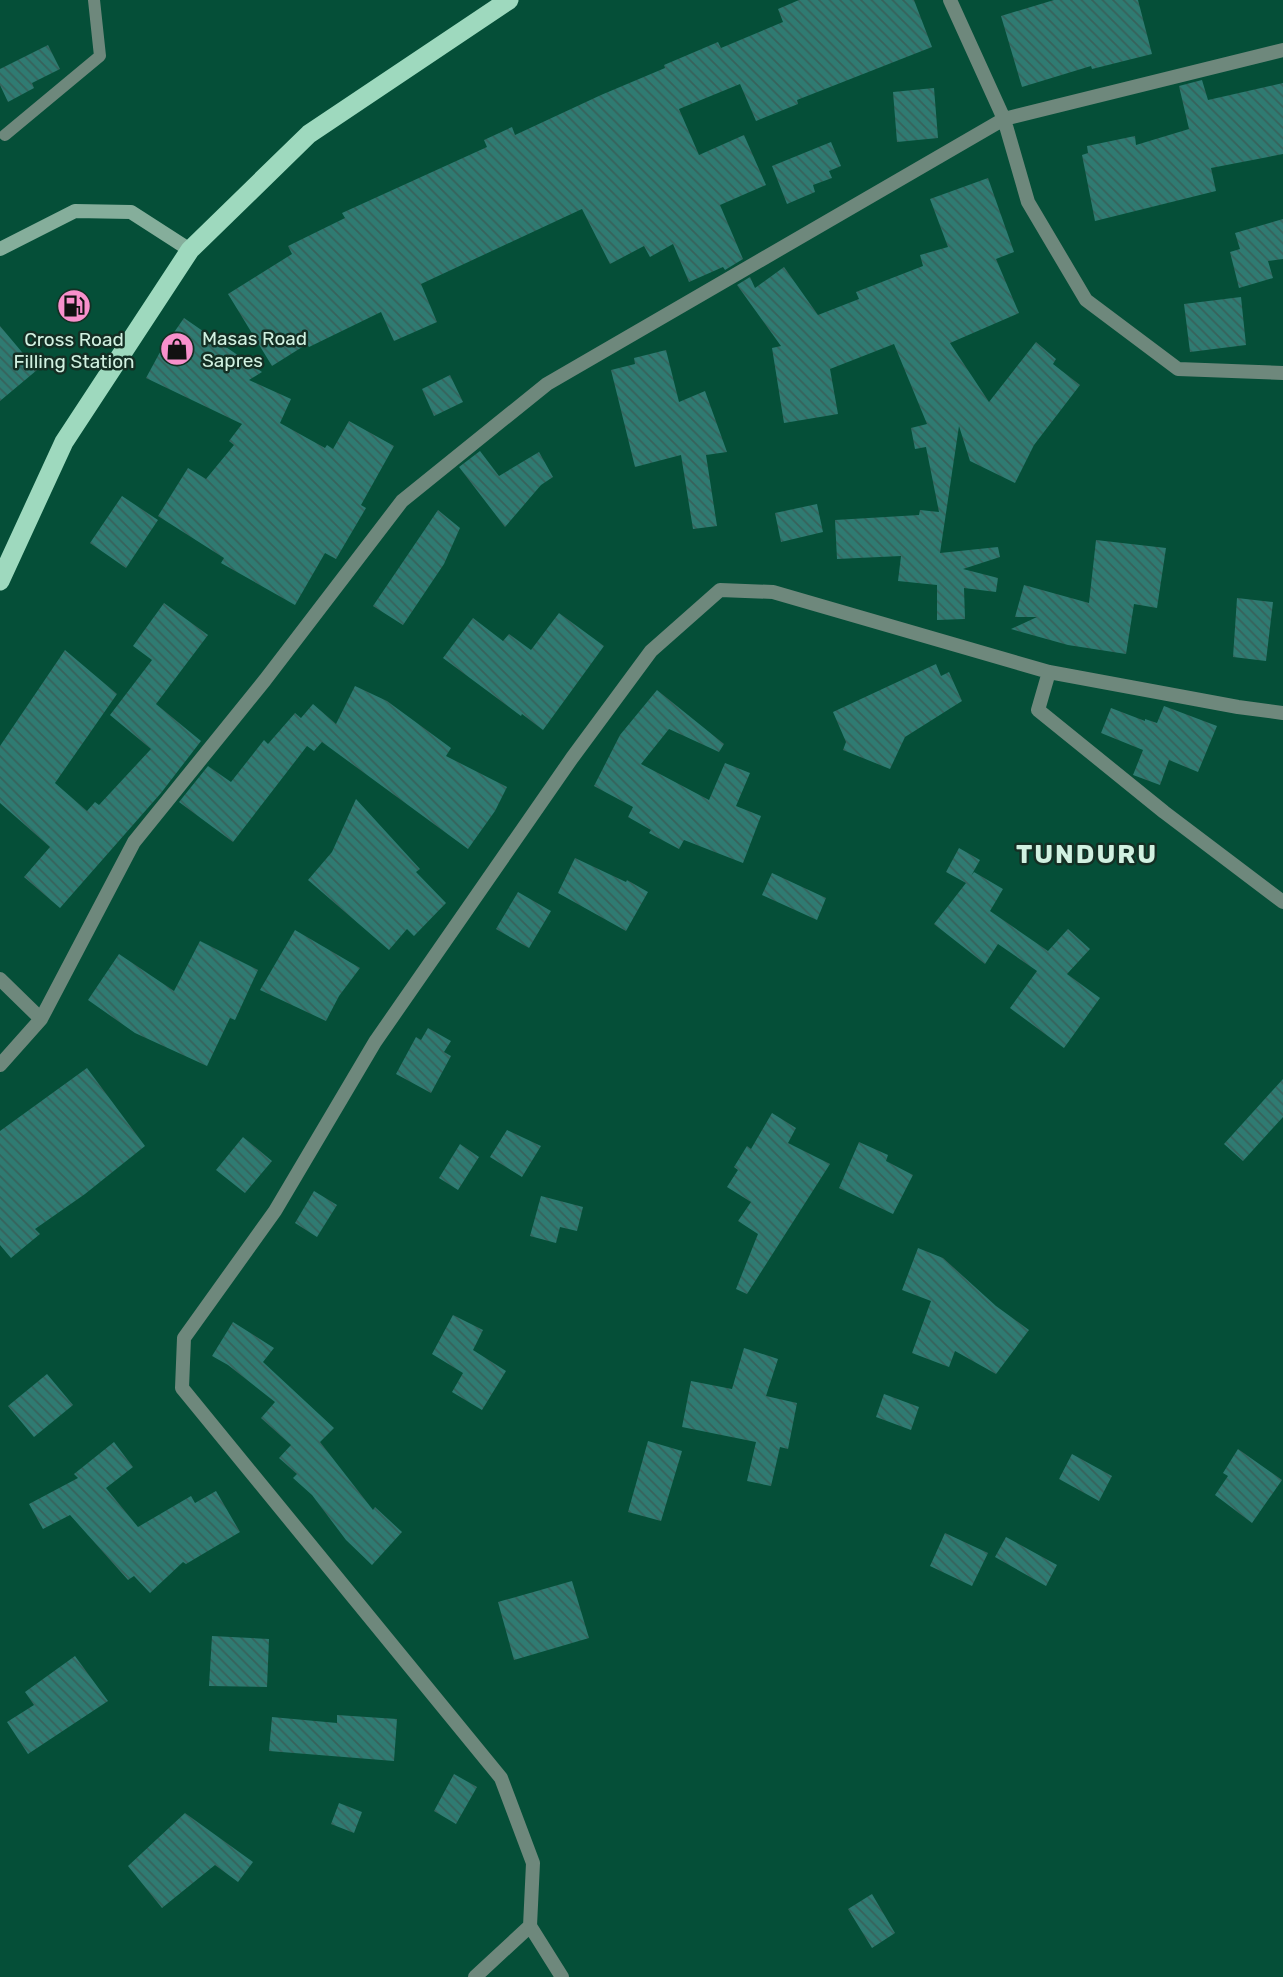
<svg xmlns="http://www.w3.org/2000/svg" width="1283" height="1977" font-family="Rubik,sans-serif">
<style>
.building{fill:url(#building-back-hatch)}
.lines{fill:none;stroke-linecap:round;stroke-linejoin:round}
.service{stroke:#6e887c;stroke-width:12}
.minor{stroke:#6e887c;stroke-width:14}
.secondary{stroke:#85ae9b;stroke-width:14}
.trunk{stroke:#9ed9be;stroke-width:19}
.labels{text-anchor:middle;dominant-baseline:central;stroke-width:5;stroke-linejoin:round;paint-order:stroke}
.poi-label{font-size:19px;fill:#d1f1e1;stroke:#142f24;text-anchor:start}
.district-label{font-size:26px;font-weight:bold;letter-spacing:2px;fill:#d1f1e1;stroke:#142f24}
</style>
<defs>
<pattern id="building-back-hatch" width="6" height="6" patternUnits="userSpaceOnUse" patternTransform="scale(1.75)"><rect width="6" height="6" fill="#2f7b72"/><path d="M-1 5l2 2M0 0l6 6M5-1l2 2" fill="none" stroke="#37625b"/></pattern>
</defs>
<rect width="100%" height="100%" fill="#054f38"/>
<path class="building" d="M 799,0 L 914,0 L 932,47 L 797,100 L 798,104 L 756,121 L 740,84 L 679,109 L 699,155 L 744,135 L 766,185 L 720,205 L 743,259 L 725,270 L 723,267 L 689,282 L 673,244 L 650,257 L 644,246 L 610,264 L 582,209 L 421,284 L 437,322 L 394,341 L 381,312 L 309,347 L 307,344 L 272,366 L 228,294 L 292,254 L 288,246 L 345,218 L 342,213 L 487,147 L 484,140 L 512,127 L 515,135 L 601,95 L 665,68 L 664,65 L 718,42 L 721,48 L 783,22 L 778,9 Z
M 1054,0 L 1138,0 L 1152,54 L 1092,69 L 1091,66 L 1022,87 L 1001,16 Z
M 48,45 L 60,69 L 32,83 L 34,88 L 8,102 L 0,85 L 0,69 Z
M 1202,80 L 1208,100 L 1283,83 L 1283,154 L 1211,168 L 1216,191 L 1095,221 L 1082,155 L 1088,153 L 1087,146 L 1135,136 L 1136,145 L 1189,129 L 1179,86 Z
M 934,88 L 938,138 L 897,142 L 893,92 Z
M 831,142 L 841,166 L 829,171 L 832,178 L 813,185 L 815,192 L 787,204 L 772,166 Z
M 988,178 L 1014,252 L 996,259 L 1019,313 L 950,343 L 989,402 L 1036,342 L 1056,359 L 1053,364 L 1080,385 L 1034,445 L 1015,483 L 970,461 L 959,426 L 940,553 L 998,547 L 1000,557 L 963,569 L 998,578 L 996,592 L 964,588 L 965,619 L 937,620 L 937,585 L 898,581 L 901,556 L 837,559 L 835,520 L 919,515 L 920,510 L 939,512 L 926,447 L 915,449 L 911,428 L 927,424 L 894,344 L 830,369 L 838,414 L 784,423 L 772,348 L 781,346 L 737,285 L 750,277 L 755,288 L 784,267 L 818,315 L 859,299 L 856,292 L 923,266 L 920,255 L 948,247 L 930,199 Z
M 1283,219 L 1283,259 L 1268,261 L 1273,278 L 1239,288 L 1230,252 L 1240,249 L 1235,233 Z
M 1241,297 L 1246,345 L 1190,352 L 1184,304 Z
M 184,318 L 262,372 L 249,380 L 291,399 L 280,423 L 325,448 L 327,445 L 333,449 L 349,421 L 394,446 L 361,505 L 366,508 L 336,559 L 325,553 L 295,605 L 221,563 L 224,558 L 158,516 L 188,468 L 206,479 L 234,445 L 229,441 L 242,424 L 146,378 L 159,354 Z
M 0,326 L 37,370 L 0,401 Z
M 666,350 L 679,402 L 705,391 L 727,452 L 706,455 L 717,526 L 693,529 L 681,455 L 635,467 L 611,370 L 635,364 L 634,358 Z
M 450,375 L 463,402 L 434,416 L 422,389 Z
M 480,451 L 499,476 L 539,452 L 553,477 L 541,485 L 505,527 L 459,467 Z
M 122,496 L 158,520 L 126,568 L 90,543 Z
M 817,504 L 823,532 L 781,542 L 775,513 Z
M 438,510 L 460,528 L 444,564 L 403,625 L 373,606 Z
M 1096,540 L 1166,548 L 1157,608 L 1134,604 L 1126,654 L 1068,645 L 1011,629 L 1037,617 L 1015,617 L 1024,585 L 1089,603 Z
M 1237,598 L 1273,602 L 1266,661 L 1233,657 Z
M 164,603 L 208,635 L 156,704 L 201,741 L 161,793 L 60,908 L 24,877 L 50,847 L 0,803 L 0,746 L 65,650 L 117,694 L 55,783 L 87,811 L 95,802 L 99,805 L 151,749 L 110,715 L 152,660 L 133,646 Z
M 559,613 L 604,646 L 543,730 L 522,714 L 521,716 L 443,658 L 473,618 L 503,641 L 509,634 L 531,650 Z
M 936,664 L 941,676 L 949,672 L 962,701 L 905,737 L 890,769 L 843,750 L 846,742 L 833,712 Z
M 355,686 L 387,701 L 451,748 L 446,756 L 507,787 L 495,811 L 468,849 L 322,742 L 314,751 L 307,746 L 233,842 L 179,802 L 208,766 L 231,782 L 264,740 L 268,744 L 295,713 L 301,718 L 313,704 L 336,724 Z
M 657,690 L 724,744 L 719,752 L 669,729 L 641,764 L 709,800 L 725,763 L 750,773 L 736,806 L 761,816 L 743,863 L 684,840 L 679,849 L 649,833 L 651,830 L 628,817 L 633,807 L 594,786 L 620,735 Z
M 1164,706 L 1217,726 L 1198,772 L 1169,760 L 1160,785 L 1133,775 L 1143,750 L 1101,733 L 1111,708 L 1145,721 L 1145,719 L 1157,723 Z
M 356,799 L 420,869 L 416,872 L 446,903 L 414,936 L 407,929 L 389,950 L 308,880 L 332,852 Z
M 959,848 L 980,860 L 971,876 L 974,872 L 1003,889 L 990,911 L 1048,951 L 1068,929 L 1090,949 L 1067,974 L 1100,998 L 1064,1048 L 1010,1008 L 1037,971 L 998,944 L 985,964 L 934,924 L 966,883 L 946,872 Z
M 575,858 L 626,882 L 627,880 L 648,892 L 626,931 L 558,893 Z
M 772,873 L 826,898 L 817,920 L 762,895 Z
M 518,892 L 551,911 L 529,948 L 496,929 Z
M 295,930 L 360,968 L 339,996 L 326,1021 L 260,990 Z
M 200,941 L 258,970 L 235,1020 L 230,1018 L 207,1066 L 135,1033 L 88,1000 L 119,954 L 174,991 Z
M 428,1028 L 451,1041 L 444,1052 L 451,1056 L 431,1093 L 396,1074 L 416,1037 L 421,1040 Z
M 87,1068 L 145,1146 L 85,1194 L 35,1229 L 40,1234 L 11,1258 L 0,1245 L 0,1131 Z
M 1283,1079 L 1283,1117 L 1243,1161 L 1224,1144 Z
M 772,1113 L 796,1128 L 788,1143 L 830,1164 L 747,1294 L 736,1289 L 758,1234 L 738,1221 L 751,1202 L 727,1187 L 738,1170 L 734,1167 L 747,1146 L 751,1149 Z
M 507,1130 L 541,1146 L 522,1177 L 490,1157 Z
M 243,1137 L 272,1161 L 245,1193 L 216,1170 Z
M 859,1142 L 888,1155 L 886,1161 L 913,1175 L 893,1214 L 839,1188 Z
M 460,1144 L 479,1157 L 458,1190 L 439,1178 Z
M 314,1191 L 337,1205 L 317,1237 L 295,1223 Z
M 541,1196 L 583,1207 L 577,1231 L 560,1227 L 556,1243 L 530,1236 Z
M 918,1248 L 943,1258 L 996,1306 L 1029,1330 L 996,1374 L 955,1351 L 949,1367 L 912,1353 L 931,1301 L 902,1290 Z
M 453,1315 L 483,1330 L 473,1350 L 506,1371 L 482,1410 L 452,1392 L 463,1373 L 432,1354 Z
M 233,1322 L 274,1348 L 263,1362 L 334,1428 L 320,1442 L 373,1510 L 375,1507 L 402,1532 L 372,1565 L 346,1540 L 312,1495 L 293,1478 L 297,1474 L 279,1458 L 291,1445 L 261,1418 L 275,1402 L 228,1365 L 212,1356 Z
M 744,1348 L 778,1359 L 766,1396 L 797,1403 L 788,1449 L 780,1447 L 771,1486 L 747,1481 L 756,1442 L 682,1427 L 691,1381 L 732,1389 Z
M 47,1374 L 73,1405 L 34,1437 L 8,1406 Z
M 884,1394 L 919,1407 L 911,1430 L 876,1417 Z
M 648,1441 L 682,1451 L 661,1521 L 628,1512 Z
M 114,1442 L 133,1467 L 106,1488 L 138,1527 L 191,1496 L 195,1503 L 216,1491 L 240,1532 L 186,1564 L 183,1562 L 150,1593 L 134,1576 L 128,1580 L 70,1515 L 43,1529 L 29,1504 L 78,1478 L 74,1474 Z
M 1238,1449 L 1282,1480 L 1252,1523 L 1215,1495 L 1228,1476 L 1223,1473 Z
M 1072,1454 L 1112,1476 L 1099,1501 L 1059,1479 Z
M 945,1533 L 988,1553 L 972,1586 L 930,1566 Z
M 1006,1537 L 1057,1565 L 1046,1586 L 995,1557 Z
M 572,1581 L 589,1638 L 514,1660 L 498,1602 Z
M 212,1636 L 269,1639 L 267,1687 L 209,1686 Z
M 75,1656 L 108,1701 L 28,1754 L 7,1722 L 34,1705 L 25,1692 Z
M 337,1715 L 397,1719 L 394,1761 L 269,1751 L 272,1717 L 337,1723 Z
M 454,1774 L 477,1787 L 456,1824 L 434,1811 Z
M 339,1803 L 362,1812 L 354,1833 L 331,1824 Z
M 185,1813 L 253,1862 L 238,1882 L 215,1865 L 162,1908 L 128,1866 Z
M 872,1894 L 895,1933 L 872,1948 L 848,1909 Z"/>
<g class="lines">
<path class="service" d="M 5,135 L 100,56 L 94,0"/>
<path class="minor" d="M 950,0 L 1004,119 L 1028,202 L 1086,300 L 1178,369 L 1283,373
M 1049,672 L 1038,710 L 1164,812 L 1283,902
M 0,979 L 41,1019
M 0,1065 L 41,1019 L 134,842 L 265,680 L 402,501 L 547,384 L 1004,119 L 1283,50
M 530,1926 L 562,1977
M 475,1977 L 530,1926 L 533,1863 L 501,1778 L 182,1388 L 184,1338 L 275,1211 L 375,1042 L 572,758 L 651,651 L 720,590 L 773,592 L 1049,672 L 1238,707 L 1283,713"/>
<path class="secondary" d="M 0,249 L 75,211 L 131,212 L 190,250"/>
<path class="trunk" d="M 0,581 L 64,442 L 190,250 L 309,134 L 509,0"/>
</g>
<defs>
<g id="fuel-disc" transform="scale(1.75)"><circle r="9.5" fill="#f890cc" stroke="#142f24"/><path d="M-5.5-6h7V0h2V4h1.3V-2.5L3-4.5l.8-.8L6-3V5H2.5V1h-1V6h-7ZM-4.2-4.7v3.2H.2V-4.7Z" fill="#111"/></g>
<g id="shop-disc" transform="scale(1.75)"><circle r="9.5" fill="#f890cc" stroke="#142f24"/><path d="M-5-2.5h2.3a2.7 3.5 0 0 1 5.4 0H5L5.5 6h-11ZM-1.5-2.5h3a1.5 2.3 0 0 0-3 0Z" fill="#111"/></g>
</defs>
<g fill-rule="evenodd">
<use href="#fuel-disc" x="74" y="306"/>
<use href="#shop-disc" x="177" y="349"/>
</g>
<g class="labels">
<g class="poi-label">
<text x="202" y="338">Masas Road<tspan x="202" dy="22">Sapres</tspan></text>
<text x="74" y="339" text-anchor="middle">Cross Road<tspan x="74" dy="22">Filling Station</tspan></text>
</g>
<g class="district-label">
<text x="1087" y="854">TUNDURU</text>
</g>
</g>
</svg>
